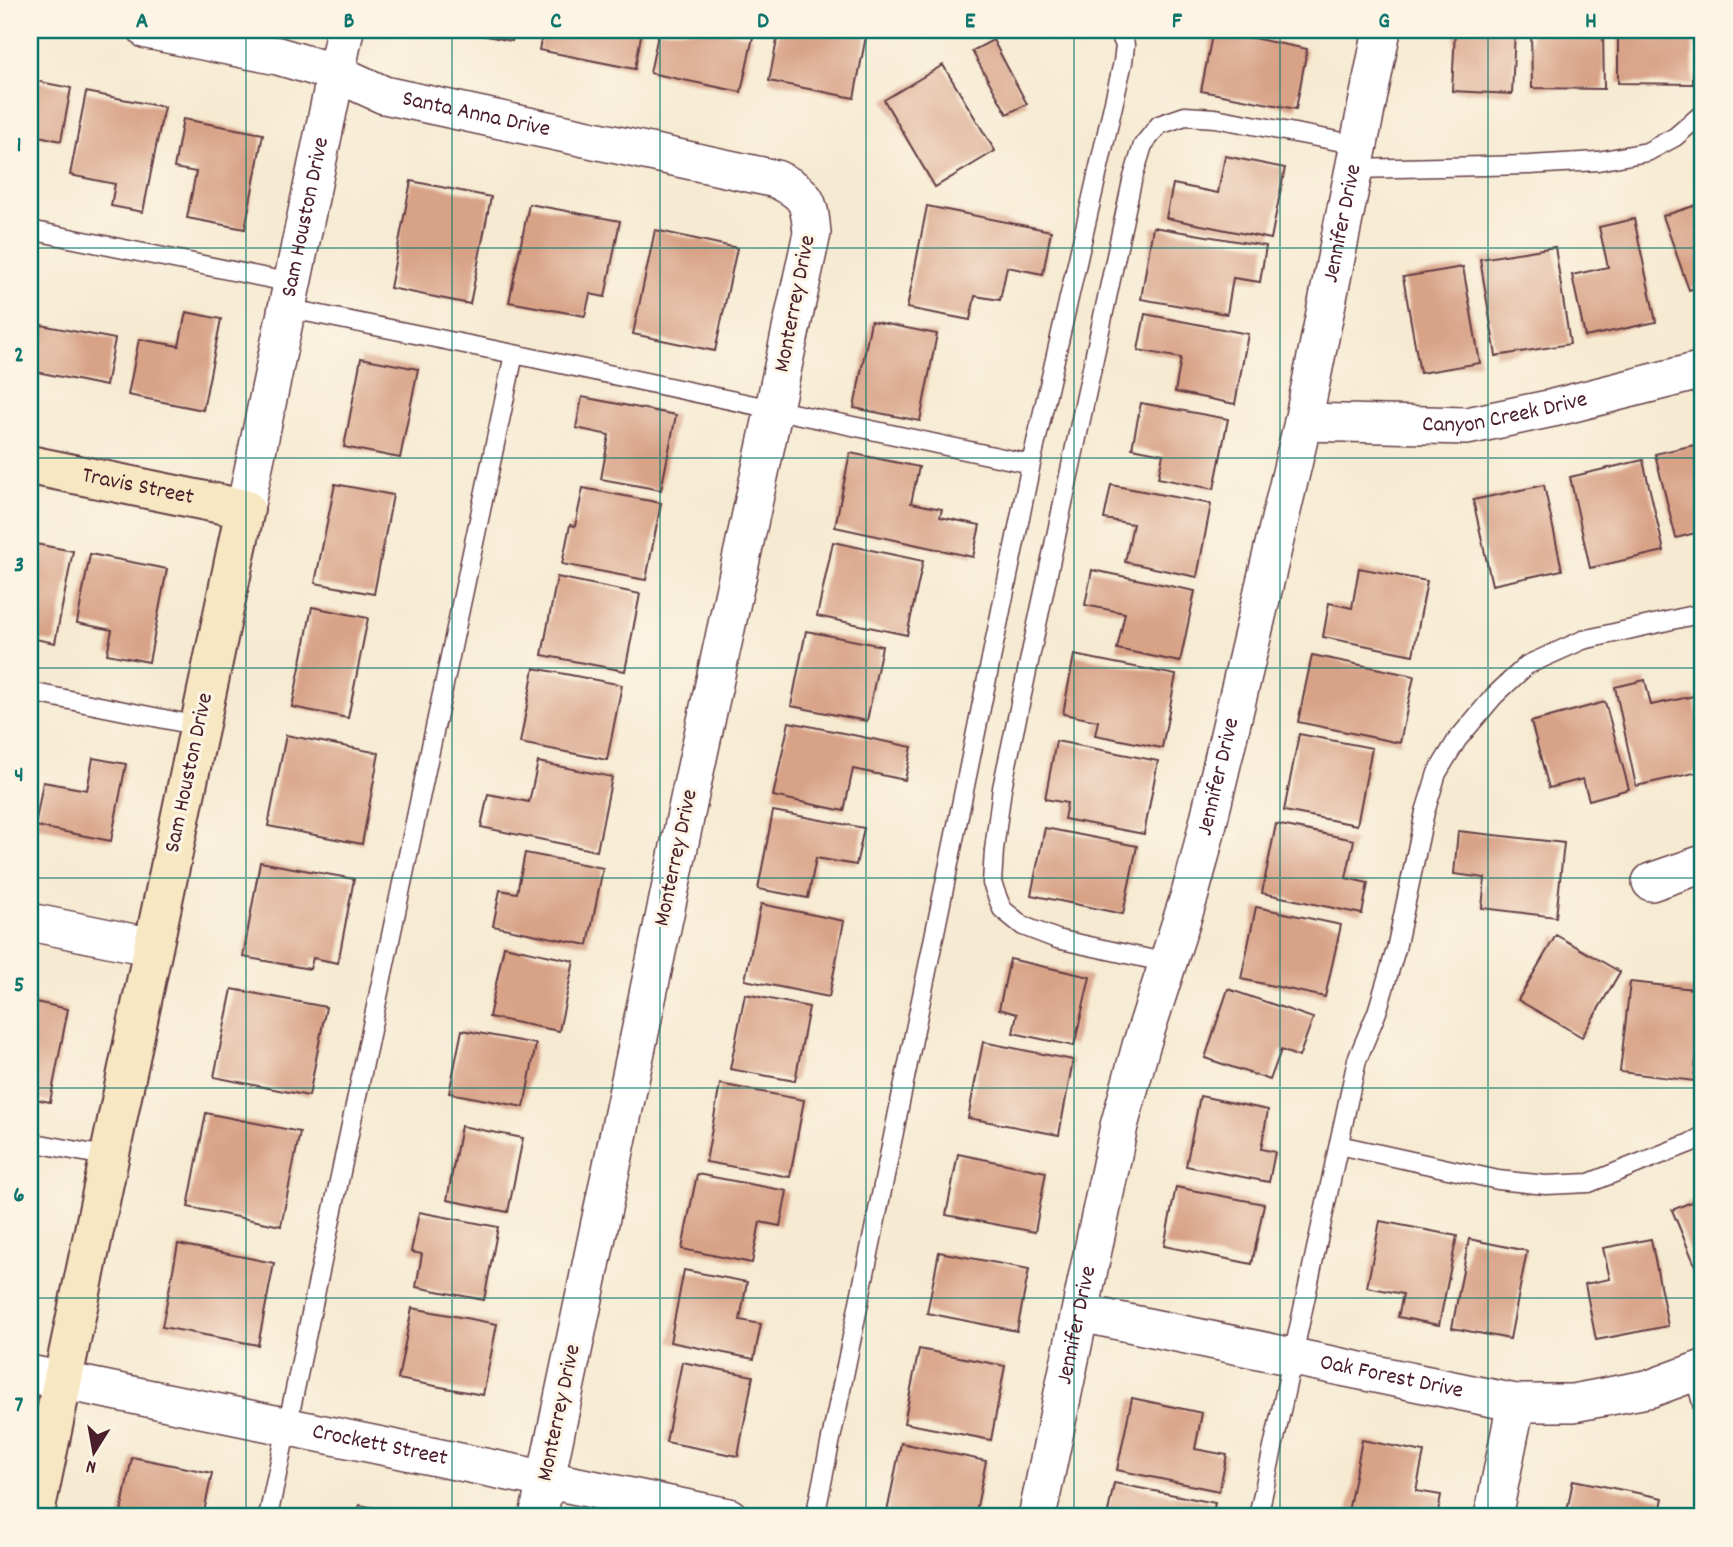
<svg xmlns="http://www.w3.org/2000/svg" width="1733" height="1547" font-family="Dekko,sans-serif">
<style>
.building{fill:#d8a287}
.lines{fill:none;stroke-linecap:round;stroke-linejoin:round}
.lane-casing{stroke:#643d44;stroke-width:21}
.street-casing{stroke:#643d44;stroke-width:40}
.secondary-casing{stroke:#643d44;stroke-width:42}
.lane{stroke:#fff;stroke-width:18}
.street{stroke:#fff;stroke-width:37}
.secondary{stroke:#f7e8c3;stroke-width:38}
.grid{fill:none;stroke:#0f766e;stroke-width:2;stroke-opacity:0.55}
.labels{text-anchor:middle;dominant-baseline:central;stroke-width:6;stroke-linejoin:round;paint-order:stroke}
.street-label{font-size:23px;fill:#4a1f2b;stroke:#fcf5e5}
.neatline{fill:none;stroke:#0f766e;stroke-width:2.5}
.grid-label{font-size:23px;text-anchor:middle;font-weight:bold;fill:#0f766e}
</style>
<rect width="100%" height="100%" fill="#fcf5e5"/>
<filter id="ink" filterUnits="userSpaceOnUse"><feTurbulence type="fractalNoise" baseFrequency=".0143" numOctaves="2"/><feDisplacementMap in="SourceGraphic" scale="14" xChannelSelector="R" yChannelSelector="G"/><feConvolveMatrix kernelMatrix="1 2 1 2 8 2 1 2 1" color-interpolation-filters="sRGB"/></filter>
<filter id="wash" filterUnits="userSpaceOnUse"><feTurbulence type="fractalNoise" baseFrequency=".00686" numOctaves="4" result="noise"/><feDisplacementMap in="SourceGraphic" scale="28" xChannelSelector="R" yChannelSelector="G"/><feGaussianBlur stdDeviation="1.57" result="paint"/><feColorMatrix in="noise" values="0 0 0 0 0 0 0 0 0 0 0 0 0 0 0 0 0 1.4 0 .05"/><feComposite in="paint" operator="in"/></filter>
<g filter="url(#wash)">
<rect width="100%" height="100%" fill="#f6ead2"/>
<g id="blocks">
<path class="building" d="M 461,30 L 514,30 L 512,41 L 461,31 Z
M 543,30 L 642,30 L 635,69 L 539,50 Z
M 659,30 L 719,30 L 753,37 L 741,92 L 650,73 Z
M 779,30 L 867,31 L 854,98 L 769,81 Z
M 1213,30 L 1307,49 L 1296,109 L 1201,91 Z
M 1455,30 L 1515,30 L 1512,94 L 1452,91 Z
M 1531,30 L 1603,30 L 1604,89 L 1532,88 Z
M 1618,30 L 1693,30 L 1693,84 L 1618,83 Z
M 993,40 L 1027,104 L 1007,114 L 972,51 Z
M 943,65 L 995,151 L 935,187 L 884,100 Z
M 30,80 L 71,88 L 61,141 L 30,134 Z
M 86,92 L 164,107 L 143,212 L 111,206 L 115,184 L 70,175 Z
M 183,119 L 263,134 L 245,229 L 187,218 L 196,172 L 174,168 Z
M 1225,156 L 1285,168 L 1271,239 L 1166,218 L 1173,184 L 1218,193 Z
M 411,181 L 491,197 L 470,304 L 390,288 Z
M 1703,203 L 1703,285 L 1689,290 L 1663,216 Z
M 529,204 L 620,221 L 605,297 L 590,294 L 585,316 L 509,302 Z
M 927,206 L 1051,231 L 1043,274 L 1007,267 L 1000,300 L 975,296 L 970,320 L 907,308 Z
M 1634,219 L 1656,322 L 1585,337 L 1572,275 L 1608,267 L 1599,227 Z
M 1153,227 L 1266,246 L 1260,282 L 1233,278 L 1227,314 L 1141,299 Z
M 655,230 L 737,248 L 715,351 L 633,334 Z
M 1555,247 L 1570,344 L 1496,356 L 1480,259 Z
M 1463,267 L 1480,363 L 1420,373 L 1403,277 Z
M 186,312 L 221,319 L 203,410 L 128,395 L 139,339 L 179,346 Z
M 1145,314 L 1248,334 L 1235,404 L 1175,392 L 1181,358 L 1138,350 Z
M 871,321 L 937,334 L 920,421 L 854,408 Z
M 41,325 L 115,339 L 106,386 L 32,371 Z
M 361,358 L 418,369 L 400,458 L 344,447 Z
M 582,397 L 676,415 L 661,490 L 601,479 L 609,435 L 576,428 Z
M 1141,403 L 1228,419 L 1214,489 L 1158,478 L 1163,454 L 1132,448 Z
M 1703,443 L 1703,531 L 1676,538 L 1655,454 Z
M 850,453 L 919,467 L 911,503 L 942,509 L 940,517 L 980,525 L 973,557 L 835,527 Z
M 1643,460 L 1664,551 L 1590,568 L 1570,477 Z
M 335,484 L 393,495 L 374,594 L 315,583 Z
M 1111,485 L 1211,504 L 1197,577 L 1125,562 L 1133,524 L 1104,519 Z
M 1544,485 L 1562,570 L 1492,585 L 1473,500 Z
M 583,488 L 661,503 L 646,580 L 562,564 L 570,525 L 575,526 Z
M 833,542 L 923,561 L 907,635 L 817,616 Z
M 30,543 L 73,551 L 55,643 L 30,638 Z
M 90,554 L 167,569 L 149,662 L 107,654 L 112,630 L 77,623 Z
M 1359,568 L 1427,581 L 1413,655 L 1323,637 L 1329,603 L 1352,608 Z
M 1092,570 L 1195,591 L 1180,662 L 1117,649 L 1125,613 L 1085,605 Z
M 557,577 L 640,594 L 625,671 L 542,655 Z
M 312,607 L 368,618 L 348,718 L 292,707 Z
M 806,631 L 882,646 L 867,721 L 791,706 Z
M 1074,655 L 1176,675 L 1162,748 L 1095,735 L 1098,721 L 1063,714 Z
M 1312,655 L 1414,676 L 1400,743 L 1298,722 Z
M 534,668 L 622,685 L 607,760 L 520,743 Z
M 1645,680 L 1651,705 L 1694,696 L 1703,739 L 1703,771 L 1636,786 L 1615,687 Z
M 1605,702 L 1629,789 L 1589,800 L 1583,779 L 1549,788 L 1531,722 Z
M 789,722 L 912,747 L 905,780 L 853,769 L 844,811 L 773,796 Z
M 1299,734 L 1372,748 L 1357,825 L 1284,811 Z
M 286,735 L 379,753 L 362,844 L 268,826 Z
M 1056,741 L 1158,761 L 1144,834 L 1064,819 L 1067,803 L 1045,799 Z
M 93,758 L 126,764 L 111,841 L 35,826 L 43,782 L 87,790 Z
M 538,762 L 612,777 L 597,851 L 481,827 L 488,794 L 529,802 Z
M 773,811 L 864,828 L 856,865 L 816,858 L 808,898 L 758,889 Z
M 1276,824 L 1354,840 L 1346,878 L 1368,883 L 1362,914 L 1262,893 Z
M 1045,828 L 1137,846 L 1123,914 L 1031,895 Z
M 1458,831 L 1564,843 L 1556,917 L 1482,908 L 1485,878 L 1454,874 Z
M 525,853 L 603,868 L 588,945 L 493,926 L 500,890 L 517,893 Z
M 260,862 L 354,879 L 338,963 L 313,958 L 310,969 L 243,957 Z
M 761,904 L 844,921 L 829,997 L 745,980 Z
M 1256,907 L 1341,925 L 1325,997 L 1241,979 Z
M 1556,935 L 1620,972 L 1582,1037 L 1518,1000 Z
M 504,946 L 574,961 L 559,1031 L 489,1017 Z
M 1010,959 L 1090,977 L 1074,1046 L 1013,1033 L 1017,1014 L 999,1009 Z
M 1630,982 L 1703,990 L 1694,1081 L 1620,1072 Z
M 232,989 L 326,1007 L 309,1096 L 214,1077 Z
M 1228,989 L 1313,1018 L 1299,1057 L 1281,1050 L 1270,1080 L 1205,1058 Z
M 745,994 L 809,1007 L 795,1081 L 730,1069 Z
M 31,1001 L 68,1009 L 50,1102 L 30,1098 Z
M 462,1030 L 536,1044 L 524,1107 L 449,1093 Z
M 983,1042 L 1073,1060 L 1059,1135 L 968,1118 Z
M 720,1084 L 804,1100 L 790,1177 L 706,1162 Z
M 1200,1096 L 1268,1110 L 1261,1149 L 1275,1152 L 1269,1182 L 1186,1166 Z
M 206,1113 L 300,1132 L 281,1226 L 188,1207 Z
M 461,1126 L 523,1138 L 508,1212 L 447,1200 Z
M 958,1154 L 1046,1172 L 1035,1232 L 946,1215 Z
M 697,1174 L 787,1191 L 780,1226 L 760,1222 L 752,1263 L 682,1249 Z
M 1176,1187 L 1264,1204 L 1252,1264 L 1164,1246 Z
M 1701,1198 L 1703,1204 L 1703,1284 L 1672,1210 Z
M 419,1212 L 498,1227 L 484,1300 L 416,1287 L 422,1254 L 411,1252 Z
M 1380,1221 L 1457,1236 L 1439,1325 L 1398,1317 L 1403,1294 L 1367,1287 Z
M 1469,1239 L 1527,1251 L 1510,1339 L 1452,1328 Z
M 1651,1239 L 1668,1326 L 1596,1340 L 1585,1284 L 1610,1279 L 1603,1248 Z
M 178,1244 L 274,1263 L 258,1345 L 162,1327 Z
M 939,1252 L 1029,1269 L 1017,1331 L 927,1313 Z
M 684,1270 L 747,1282 L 740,1320 L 761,1324 L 754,1359 L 670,1342 Z
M 412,1308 L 497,1324 L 483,1395 L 398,1379 Z
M 919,1349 L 1005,1366 L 991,1440 L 904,1423 Z
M 682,1362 L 753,1376 L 738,1456 L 666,1442 Z
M 1132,1398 L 1202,1413 L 1195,1449 L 1227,1455 L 1219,1491 L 1117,1470 Z
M 1362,1440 L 1424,1452 L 1416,1491 L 1441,1495 L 1437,1517 L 1347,1517 Z
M 901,1443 L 986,1461 L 975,1517 L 886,1517 Z
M 132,1457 L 212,1473 L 204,1512 L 208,1513 L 208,1517 L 120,1517 Z
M 1573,1480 L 1663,1498 L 1659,1517 L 1566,1517 Z
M 1114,1483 L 1215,1503 L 1212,1517 L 1107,1517 Z
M 359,1505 L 415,1516 L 415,1517 L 357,1517 Z"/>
</g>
</g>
<g filter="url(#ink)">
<use href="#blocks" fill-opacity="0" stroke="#643d44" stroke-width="2"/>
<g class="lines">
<g class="lane-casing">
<path id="lane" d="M 1354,169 L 1529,165 L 1598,161 L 1647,152 L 1675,137 L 1703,113
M 30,230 L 292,283
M 286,308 L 514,354 L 1031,464
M 30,692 L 199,726
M 1168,963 L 1057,939 L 1023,926 L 1002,909 L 992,883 L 994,850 L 1002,788 L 1132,181 L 1143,145 L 1159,125 L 1185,116 L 1215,118 L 1359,145
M 30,1142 L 110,1157
M 1339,1145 L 1498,1180 L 1546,1185 L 1589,1183 L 1690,1143 L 1703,1136
M 1694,1373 L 1703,1407
M 268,1517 L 514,354
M 815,1517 L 1031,464 L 1123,62 L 1125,45 L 1118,30
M 1258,1517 L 1357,1060 L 1377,1012 L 1396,949 L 1425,812 L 1437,773 L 1457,740 L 1494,696 L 1527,665 L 1583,640 L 1703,613"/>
</g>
<g class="street-casing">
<g id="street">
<path id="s1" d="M 147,30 L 278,56 L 336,73 L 384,95 L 776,179 C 807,194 809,200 812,233 L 691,790 L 538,1517"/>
<path id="s2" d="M 1303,422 L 1467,426 L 1553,408 L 1703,370"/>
<path id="s3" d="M 245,509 L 345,30"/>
<path d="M 1651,882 L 1703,864"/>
<path d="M 30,922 L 153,947"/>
<path id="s4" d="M 1080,1313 L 1516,1403 L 1573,1403 L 1652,1388 L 1703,1369"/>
<path id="s5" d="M 30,1374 L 729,1517"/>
<path id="s6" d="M 1037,1517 L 1119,1126 L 1141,1046 L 1190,894 L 1199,861 L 1303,422 L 1382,30"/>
<path d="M 1493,1517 L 1516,1403"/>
</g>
</g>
<g class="secondary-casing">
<g id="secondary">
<path id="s7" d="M 30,465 L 245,509 L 34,1517"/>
</g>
</g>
<use href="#lane" class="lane"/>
<use href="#street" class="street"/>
<use href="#secondary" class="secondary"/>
</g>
</g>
<path class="grid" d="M 246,30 L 246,1517M 452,30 L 452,1517M 660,30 L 660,1517M 866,30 L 866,1517M 1074,30 L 1074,1517M 1280,30 L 1280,1517M 1488,30 L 1488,1517M 30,248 L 1703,248M 30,458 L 1703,458M 30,668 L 1703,668M 30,878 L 1703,878M 30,1088 L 1703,1088M 30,1298 L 1703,1298"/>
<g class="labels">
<g class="street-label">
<text stroke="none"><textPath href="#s1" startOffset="341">Santa Anna Drive</textPath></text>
<text stroke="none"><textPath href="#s3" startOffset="298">Sam Houston Drive</textPath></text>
<text stroke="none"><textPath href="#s6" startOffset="1330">Jennifer Drive</textPath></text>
<text transform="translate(796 304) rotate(-79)">Monterrey Drive</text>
<text stroke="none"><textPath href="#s2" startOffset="203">Canyon Creek Drive</textPath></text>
<text stroke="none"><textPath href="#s7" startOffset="110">Travis Street</textPath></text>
<text transform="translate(190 773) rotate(-78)">Sam Houston Drive</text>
<text stroke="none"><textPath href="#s6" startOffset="763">Jennifer Drive</textPath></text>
<text transform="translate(677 858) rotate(-78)">Monterrey Drive</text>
<text stroke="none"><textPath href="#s6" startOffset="196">Jennifer Drive</textPath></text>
<text stroke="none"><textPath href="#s4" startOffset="318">Oak Forest Drive</textPath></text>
<text transform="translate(560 1413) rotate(-78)">Monterrey Drive</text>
<text stroke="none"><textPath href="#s5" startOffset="357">Crockett Street</textPath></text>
</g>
</g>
<rect width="1733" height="1547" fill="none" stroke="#fcf5e5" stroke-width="77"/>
<g transform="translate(94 1452) rotate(191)" stroke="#fcf5e5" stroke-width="5" paint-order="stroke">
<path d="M0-5L12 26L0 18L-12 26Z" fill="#4a1f2b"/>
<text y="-10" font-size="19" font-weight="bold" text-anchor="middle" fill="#4a1f2b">N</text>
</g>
<rect x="38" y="38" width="1656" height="1470" class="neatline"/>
<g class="grid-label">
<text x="142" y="27">A</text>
<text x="349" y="27">B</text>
<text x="556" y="27">C</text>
<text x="763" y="27">D</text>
<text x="970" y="27">E</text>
<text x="1177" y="27">F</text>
<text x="1384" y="27">G</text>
<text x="1591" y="27">H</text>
<text x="19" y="151">1</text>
<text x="19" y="361">2</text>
<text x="19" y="571">3</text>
<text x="19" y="781">4</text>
<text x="19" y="991">5</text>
<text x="19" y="1201">6</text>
<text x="19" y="1411">7</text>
</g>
</svg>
